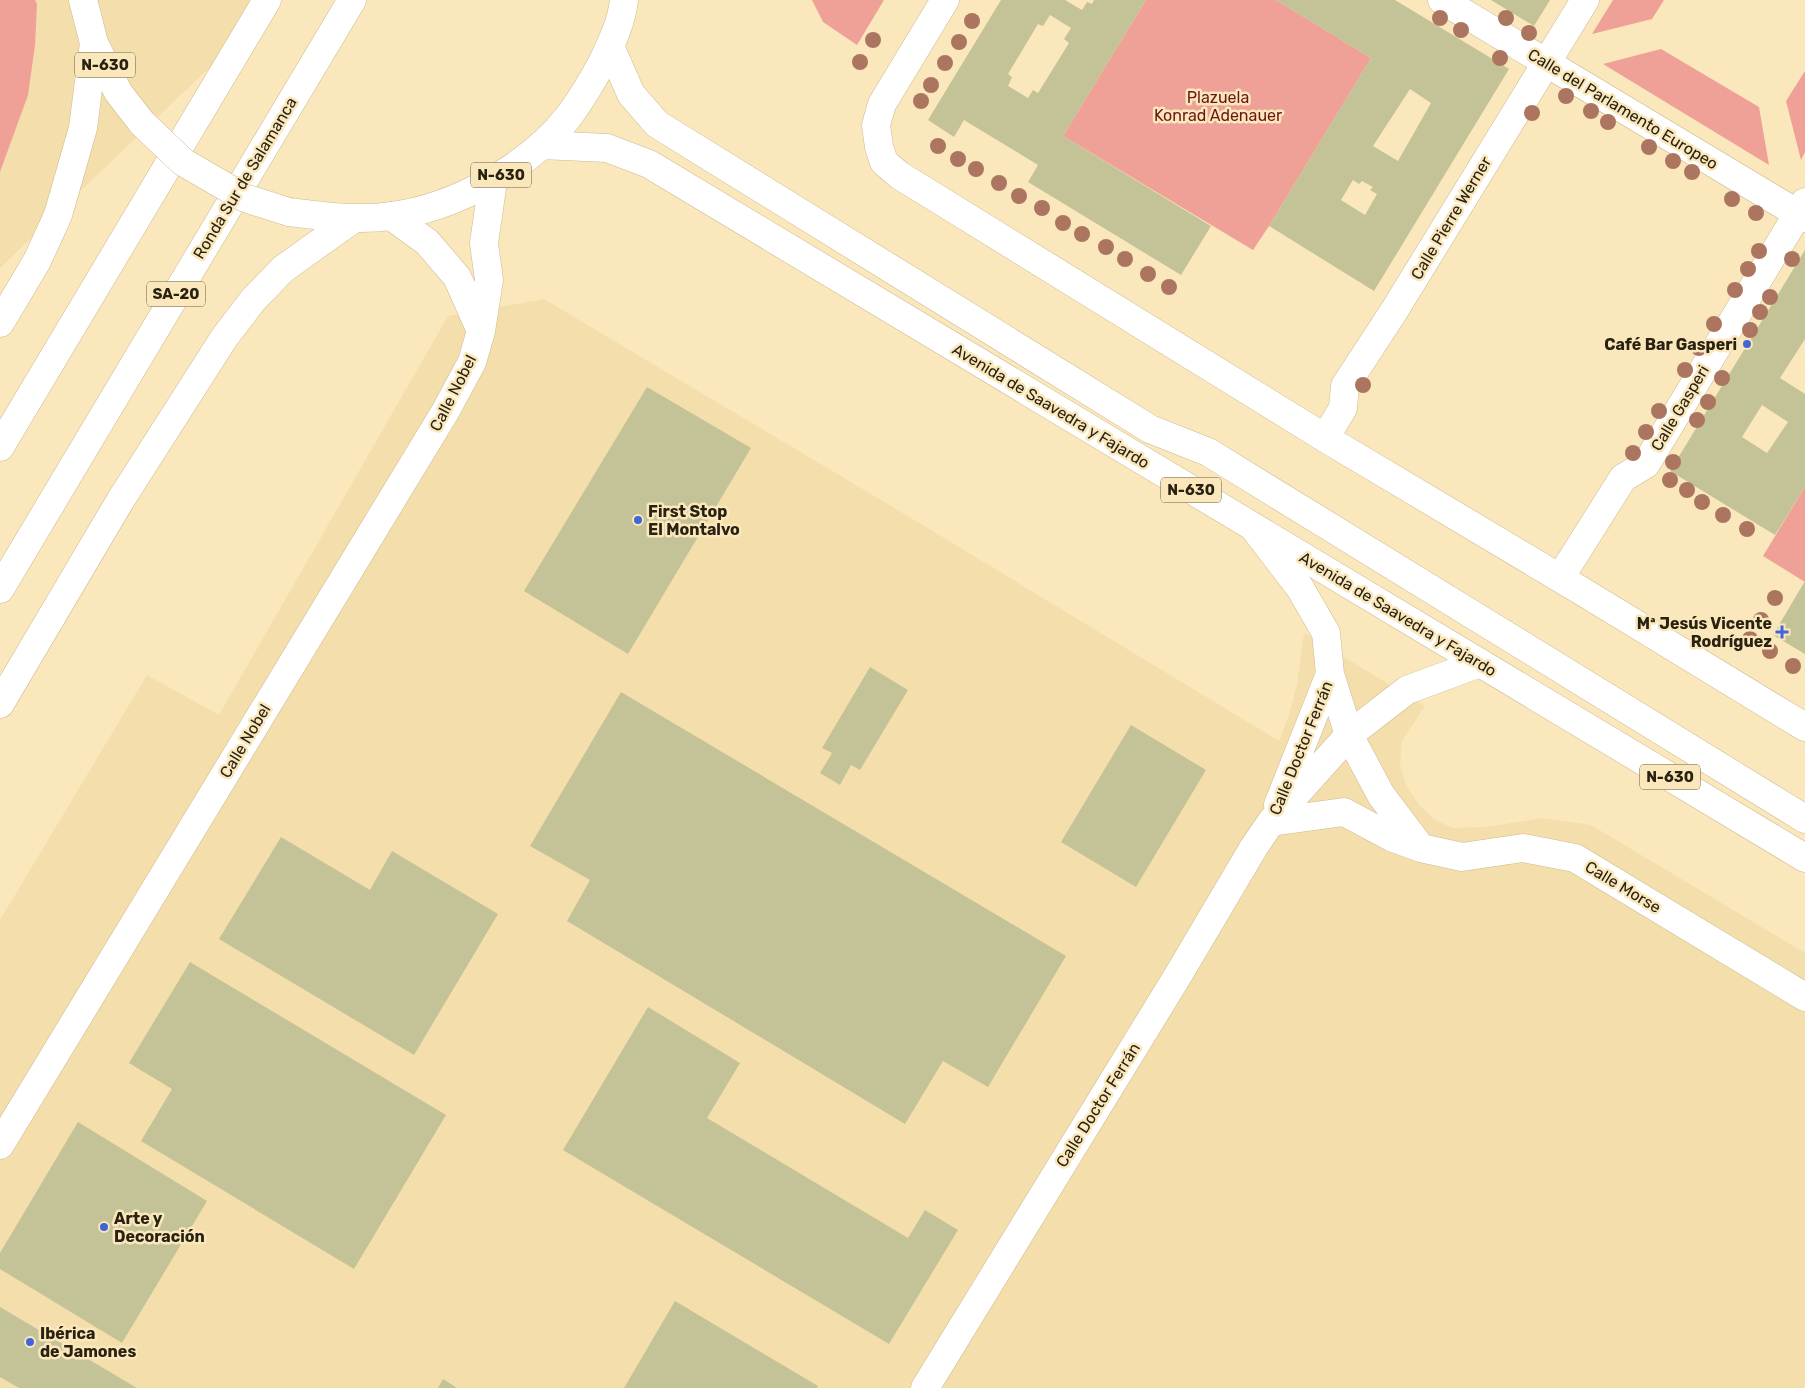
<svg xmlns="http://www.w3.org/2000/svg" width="1805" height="1388" font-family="Rubik,sans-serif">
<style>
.built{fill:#f4deac}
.green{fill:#efa097}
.building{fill:#c4c397;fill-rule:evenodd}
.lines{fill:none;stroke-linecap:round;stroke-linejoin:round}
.minor-casing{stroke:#cdba91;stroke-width:29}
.highway-casing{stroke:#cdba91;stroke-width:29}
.minor{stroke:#fff;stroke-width:28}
.highway{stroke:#fff;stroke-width:28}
.highway-bridge-casing{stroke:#cdba91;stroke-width:29;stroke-linecap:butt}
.highway-bridge{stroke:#fff;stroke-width:28}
.tree{fill:#ac7560}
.poi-dot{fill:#4065d7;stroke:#fae7bc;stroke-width:2}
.labels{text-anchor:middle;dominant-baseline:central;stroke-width:5;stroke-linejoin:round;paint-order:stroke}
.shield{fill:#fae7bc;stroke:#685d44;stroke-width:1}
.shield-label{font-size:15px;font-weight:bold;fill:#292211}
.park-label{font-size:16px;fill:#6d1715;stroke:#fae7bc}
.street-label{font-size:16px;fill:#292211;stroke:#fae7bc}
.poi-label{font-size:16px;font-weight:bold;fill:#292211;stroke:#fae7bc;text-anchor:start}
</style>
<rect width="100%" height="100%" fill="#fae7bc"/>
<path class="built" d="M 0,0 L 280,0 L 0,268 Z
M 544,299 L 911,518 L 1279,741 L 1288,718 L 1297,685 L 1304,633 L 1425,706 L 1402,741 L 1400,765 L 1406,785 L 1419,805 L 1435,820 L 1453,828 L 1486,827 L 1543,818 L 1591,825 L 1805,953 L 1805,1388 L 0,1388 L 0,920 L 147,675 L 219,715 L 448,316 Z"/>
<path class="green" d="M 0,0 L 35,0 L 37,4 L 35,45 L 28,95 L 0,172 Z
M 812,0 L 884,0 L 857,45 L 823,22 Z
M 1146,0 L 1276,0 L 1371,58 L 1269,226 L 1253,250 L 1063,136 Z
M 1613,0 L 1664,0 L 1652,19 L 1592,34 Z
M 1661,49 L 1759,107 L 1769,165 L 1603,64 Z
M 1805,71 L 1805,152 L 1801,160 L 1786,101 Z
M 1805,487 L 1805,582 L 1763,556 Z"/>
<path class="building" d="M 1001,0 L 1065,0 L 1082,10 L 1087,2 L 1092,4 L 1094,0 L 1146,0 L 1063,136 L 1211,226 L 1181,275 L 1028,182 L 1038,165 L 964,120 L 954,137 L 928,120 ZM 1050,15 L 1071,28 L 1064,39 L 1069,43 L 1038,93 L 1033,90 L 1028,98 L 1008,86 L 1012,77 L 1008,74 L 1038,24 L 1043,26 Z
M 1276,0 L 1395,0 L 1509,69 L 1374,291 L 1269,226 L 1371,58 ZM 1410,89 L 1431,103 L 1398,161 L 1373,146 ZM 1353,180 L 1359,184 L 1362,181 L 1373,187 L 1370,190 L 1377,194 L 1365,215 L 1341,200 Z
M 1491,0 L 1550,0 L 1534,26 Z
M 1805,250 L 1805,339 L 1780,378 L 1805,394 L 1805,487 L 1775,535 L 1670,471 ZM 1762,405 L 1788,422 L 1767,453 L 1742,437 Z
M 647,387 L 751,448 L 628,654 L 524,591 Z
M 1805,581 L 1805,654 L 1773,635 Z
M 870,667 L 908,690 L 860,770 L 851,765 L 840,785 L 820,773 L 832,753 L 822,748 Z
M 621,692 L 1066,956 L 988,1087 L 943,1061 L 905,1124 L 567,921 L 590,880 L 530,846 Z
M 1131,725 L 1206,770 L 1136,887 L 1061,842 Z
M 281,837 L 370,890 L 392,851 L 498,914 L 414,1055 L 219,939 Z
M 190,962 L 446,1115 L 354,1269 L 141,1141 L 172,1089 L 129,1063 Z
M 648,1007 L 740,1063 L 707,1118 L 908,1238 L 925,1210 L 958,1230 L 889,1344 L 563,1150 Z
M 78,1122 L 207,1201 L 122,1343 L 0,1269 L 0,1253 Z
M 675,1301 L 818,1386 L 817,1388 L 624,1388 Z
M 0,1307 L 137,1388 L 19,1388 L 0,1377 Z
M 443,1379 L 457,1388 L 438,1388 Z"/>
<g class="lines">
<g class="minor-casing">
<path id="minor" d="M 945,0 L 882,104 L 876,125 L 879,147 L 884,162 L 899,175 L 1325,438 L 1580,590 L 1805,727
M 1442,0 L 1805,218
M 391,216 L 427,242 L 457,277 L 481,331
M 1325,438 L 1343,408 L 1345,386 L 1394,311 L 1585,0
M 1254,528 L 1300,588 L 1326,633 L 1330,674 L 1349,735 L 1381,795 L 1421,848
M 1560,578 L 1623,478 L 1646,464 L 1805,202
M 1278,805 L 1330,674
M 1271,822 L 1344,812 L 1391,837 L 1421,848 L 1462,857 L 1523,848 L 1575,858 L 1805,997
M 0,1145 L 445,412 L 472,362 L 481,331 L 489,280 L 484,243 L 493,181
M 925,1388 L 1177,977 L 1254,847 L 1271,822 L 1349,735 L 1407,690 L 1480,663"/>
</g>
<g class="highway-casing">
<path id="highway" d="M 83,0 L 94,43 L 118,92 L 142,123
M 610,46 L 631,94 L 657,124 L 1150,429 L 1208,452 L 1805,819
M 541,145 L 607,148 L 649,164 L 1805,858
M 289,212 C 323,216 357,221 391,216 C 455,208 529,167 569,116 C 582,98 593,80 603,61 C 612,42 622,21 624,0
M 0,323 L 37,261 L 58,215 L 83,128 L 94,43
M 0,447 L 267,0
M 0,589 L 352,0
M 0,704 L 120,501 L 224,338 L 253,300 L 283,269 L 353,219"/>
</g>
<use href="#minor" class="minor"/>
<use href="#highway" class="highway"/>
<g class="highway-bridge-casing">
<path id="highway-bridge" d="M 142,123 L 183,162 L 245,198 L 289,212"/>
</g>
<use href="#highway-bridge" class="highway-bridge"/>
</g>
<g class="tree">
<circle cx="1440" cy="18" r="8"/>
<circle cx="1506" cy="18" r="8"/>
<circle cx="972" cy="21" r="8"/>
<circle cx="1461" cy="30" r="8"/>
<circle cx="1529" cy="33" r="8"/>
<circle cx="873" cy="40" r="8"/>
<circle cx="959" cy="42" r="8"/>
<circle cx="1500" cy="58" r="8"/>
<circle cx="860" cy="62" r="8"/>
<circle cx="945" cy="63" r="8"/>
<circle cx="931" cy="85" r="8"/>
<circle cx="1566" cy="96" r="8"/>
<circle cx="921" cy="101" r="8"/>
<circle cx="1591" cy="111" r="8"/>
<circle cx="1532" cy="113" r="8"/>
<circle cx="1608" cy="122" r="8"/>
<circle cx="938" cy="146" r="8"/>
<circle cx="1649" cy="147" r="8"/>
<circle cx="958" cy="159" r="8"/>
<circle cx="1673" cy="161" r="8"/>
<circle cx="976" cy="169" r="8"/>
<circle cx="1692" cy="172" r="8"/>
<circle cx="999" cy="183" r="8"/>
<circle cx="1019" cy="196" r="8"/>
<circle cx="1732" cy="199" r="8"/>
<circle cx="1042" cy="208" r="8"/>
<circle cx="1756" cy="213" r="8"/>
<circle cx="1063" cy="223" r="8"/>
<circle cx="1082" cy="234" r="8"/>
<circle cx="1106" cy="247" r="8"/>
<circle cx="1759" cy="251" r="8"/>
<circle cx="1125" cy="259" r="8"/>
<circle cx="1792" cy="259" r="8"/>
<circle cx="1748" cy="269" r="8"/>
<circle cx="1148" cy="274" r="8"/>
<circle cx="1169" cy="287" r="8"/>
<circle cx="1735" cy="290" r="8"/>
<circle cx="1770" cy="297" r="8"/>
<circle cx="1760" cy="312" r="8"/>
<circle cx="1714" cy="324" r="8"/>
<circle cx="1750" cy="330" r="8"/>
<circle cx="1699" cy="348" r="8"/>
<circle cx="1685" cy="370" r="8"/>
<circle cx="1722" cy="378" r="8"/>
<circle cx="1363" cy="385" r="8"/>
<circle cx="1708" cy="402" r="8"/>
<circle cx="1659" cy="411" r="8"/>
<circle cx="1697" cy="420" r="8"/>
<circle cx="1646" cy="432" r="8"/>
<circle cx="1633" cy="453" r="8"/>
<circle cx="1673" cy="462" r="8"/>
<circle cx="1670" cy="480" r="8"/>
<circle cx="1687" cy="490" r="8"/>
<circle cx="1702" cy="502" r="8"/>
<circle cx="1723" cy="515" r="8"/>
<circle cx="1747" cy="529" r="8"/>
<circle cx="1775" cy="598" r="8"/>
<circle cx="1761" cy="620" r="8"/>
<circle cx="1750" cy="639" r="8"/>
<circle cx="1770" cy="651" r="8"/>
<circle cx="1793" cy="666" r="8"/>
</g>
<g class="poi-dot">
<circle cx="1747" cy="344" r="5"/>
<circle cx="638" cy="520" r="5"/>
<path d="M1779.5 624.5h5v5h5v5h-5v5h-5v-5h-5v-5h5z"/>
<circle cx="104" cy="1227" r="5"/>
<circle cx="30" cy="1342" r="5"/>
</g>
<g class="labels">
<g class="shield">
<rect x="75" y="52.5" width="60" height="25" rx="4"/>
<rect x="471" y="162.5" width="60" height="25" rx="4"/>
<rect x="147" y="281.5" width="58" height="25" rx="4"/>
<rect x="1161" y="477.5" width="60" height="25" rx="4"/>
<rect x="1640" y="764.5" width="60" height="25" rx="4"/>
</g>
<g class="shield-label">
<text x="105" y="65">N-630</text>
<text x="501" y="175">N-630</text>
<text x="176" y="294">SA-20</text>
<text x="1191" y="490">N-630</text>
<text x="1670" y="777">N-630</text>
</g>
<g class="park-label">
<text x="1218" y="97">Plazuela<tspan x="1218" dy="18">Konrad Adenauer</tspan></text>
</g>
<g class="street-label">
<text transform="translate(1623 109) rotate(31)">Calle del Parlamento Europeo</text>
<text transform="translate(245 178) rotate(-59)">Ronda Sur de Salamanca</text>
<text transform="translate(1451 218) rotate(-59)">Calle Pierre Werner</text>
<text transform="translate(453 393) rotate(-63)">Calle Nobel</text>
<text transform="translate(1051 406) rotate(31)">Avenida de Saavedra y Fajardo</text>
<text transform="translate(1680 408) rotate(-59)">Calle Gasperi</text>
<text transform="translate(1398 614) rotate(31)">Avenida de Saavedra y Fajardo</text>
<text transform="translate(245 741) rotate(-59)">Calle Nobel</text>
<text transform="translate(1301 748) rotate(-68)">Calle Doctor Ferrán</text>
<text transform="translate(1623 887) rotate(31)">Calle Morse</text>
<text transform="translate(1098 1105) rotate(-58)">Calle Doctor Ferrán</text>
</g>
<g class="poi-label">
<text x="1737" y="344" text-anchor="end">Café Bar Gasperi</text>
<text x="648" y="511">First Stop<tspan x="648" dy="18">El Montalvo</tspan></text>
<text x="1772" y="623" text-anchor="end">Mª Jesús Vicente<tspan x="1772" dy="18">Rodríguez</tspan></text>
<text x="114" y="1218">Arte y<tspan x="114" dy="18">Decoración</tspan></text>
<text x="40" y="1333">Ibérica<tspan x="40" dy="18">de Jamones</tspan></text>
</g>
</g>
</svg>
